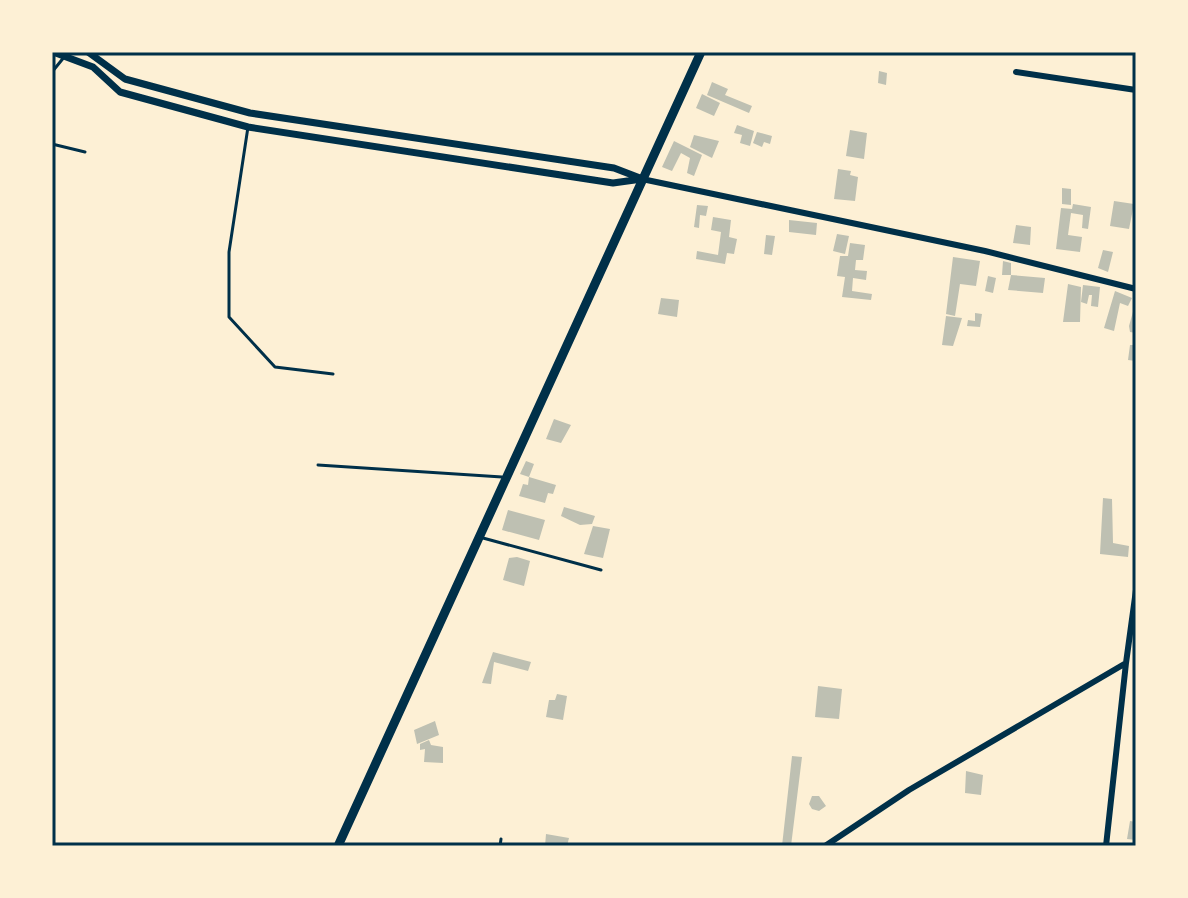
<svg xmlns="http://www.w3.org/2000/svg" width="1188" height="898" font-family="Montserrat,sans-serif">
<style>
.building{fill:#bec0b2}
.lines{fill:none;stroke-linecap:round;stroke-linejoin:round}
.service{stroke:#003049;stroke-width:3}
.minor{stroke:#003049;stroke-width:6}
.tertiary{stroke:#003049;stroke-width:7}
.primary{stroke:#003049;stroke-width:9}
.neatline{fill:none;stroke:#003049;stroke-width:3}
</style>
<rect width="100%" height="100%" fill="#fdf0d5"/>
<path class="building" d="M 879,71 L 887,73 L 886,85 L 878,83 Z
M 712,82 L 728,89 L 725,95 L 752,106 L 749,113 L 707,95 Z
M 702,94 L 720,103 L 714,116 L 696,108 Z
M 737,125 L 754,131 L 750,146 L 740,143 L 742,135 L 734,133 Z
M 850,130 L 867,133 L 864,159 L 846,156 Z
M 757,132 L 772,136 L 770,144 L 764,142 L 762,147 L 753,143 Z
M 694,135 L 719,141 L 712,158 L 690,147 Z
M 674,141 L 702,155 L 694,176 L 687,173 L 690,158 L 681,153 L 672,171 L 662,167 Z
M 838,169 L 851,171 L 850,175 L 858,177 L 855,201 L 834,199 Z
M 1062,188 L 1071,189 L 1071,205 L 1062,204 Z
M 1114,201 L 1134,204 L 1129,229 L 1110,226 Z
M 1073,204 L 1091,207 L 1088,229 L 1082,228 L 1083,215 L 1071,213 L 1068,235 L 1082,237 L 1080,252 L 1056,249 L 1061,208 L 1072,209 Z
M 697,205 L 708,206 L 706,216 L 700,215 L 699,228 L 694,227 Z
M 713,217 L 731,220 L 729,237 L 737,239 L 734,254 L 727,253 L 725,264 L 696,259 L 697,251 L 718,255 L 721,232 L 711,230 Z
M 789,220 L 817,223 L 816,235 L 789,232 Z
M 1016,225 L 1031,227 L 1030,245 L 1013,243 Z
M 837,234 L 849,236 L 845,254 L 833,251 Z
M 766,235 L 775,236 L 772,255 L 764,254 Z
M 850,243 L 865,245 L 863,260 L 856,260 L 855,270 L 867,271 L 866,280 L 853,278 L 852,291 L 872,294 L 871,300 L 842,297 L 845,277 L 837,276 L 840,256 L 848,256 Z
M 1103,250 L 1113,252 L 1108,272 L 1098,268 Z
M 953,257 L 980,261 L 976,286 L 960,284 L 955,316 L 946,314 Z
M 1003,261 L 1011,263 L 1011,275 L 1045,278 L 1043,293 L 1008,290 L 1011,275 L 1002,275 Z
M 988,276 L 996,278 L 993,293 L 985,291 Z
M 1068,284 L 1081,287 L 1080,322 L 1063,322 Z
M 1083,285 L 1100,287 L 1098,307 L 1091,306 L 1092,295 L 1089,295 L 1087,304 L 1081,302 Z
M 1115,291 L 1132,298 L 1128,306 L 1120,303 L 1114,331 L 1104,328 Z
M 661,298 L 679,300 L 677,317 L 658,314 Z
M 1136,301 L 1136,333 L 1130,332 L 1129,326 Z
M 975,313 L 982,314 L 980,327 L 967,326 L 968,320 L 975,321 Z
M 946,316 L 962,318 L 953,346 L 942,345 Z
M 1130,345 L 1136,345 L 1136,361 L 1128,360 Z
M 554,419 L 571,425 L 561,443 L 546,439 Z
M 526,461 L 534,464 L 529,477 L 520,474 Z
M 529,477 L 556,485 L 553,494 L 548,493 L 545,503 L 519,496 L 523,484 L 528,485 Z
M 1103,498 L 1112,499 L 1113,543 L 1129,546 L 1128,557 L 1100,554 Z
M 564,507 L 595,516 L 592,524 L 580,525 L 561,516 Z
M 508,510 L 545,520 L 539,540 L 502,530 Z
M 593,526 L 610,529 L 603,558 L 584,554 Z
M 517,557 L 530,561 L 524,586 L 503,580 L 509,558 Z
M 493,652 L 531,662 L 528,671 L 494,662 L 491,684 L 482,683 Z
M 818,686 L 842,689 L 839,719 L 815,717 Z
M 557,694 L 567,696 L 563,720 L 546,717 L 549,700 L 555,700 Z
M 435,721 L 439,735 L 417,744 L 414,730 Z
M 429,740 L 431,745 L 443,747 L 443,763 L 424,762 L 425,749 L 420,750 L 420,744 Z
M 792,756 L 802,757 L 791,846 L 782,846 Z
M 966,771 L 983,775 L 981,795 L 965,793 Z
M 812,796 L 819,796 L 826,806 L 819,811 L 812,809 L 809,804 Z
M 1130,821 L 1136,822 L 1136,840 L 1127,839 Z
M 546,834 L 569,838 L 567,846 L 545,846 Z"/>
<g class="lines">
<path class="service" d="M 52,72 L 65,56
M 248,127 L 229,252 L 229,317 L 275,367 L 333,374
M 52,144 L 85,152
M 318,465 L 502,477
M 483,538 L 601,570
M 500,846 L 501,839"/>
<path class="minor" d="M 1016,72 L 1136,90
M 642,179 L 985,251 L 1136,289
M 825,846 L 909,790 L 1126,663 L 1136,590
M 1106,846 L 1126,663"/>
<path class="tertiary" d="M 53,52 L 93,67 L 120,92 L 248,127 L 613,183 L 642,179
M 88,52 L 125,79 L 250,113 L 614,168 L 640,178"/>
<path class="primary" d="M 338,846 L 701,52"/>
</g>
<rect width="1188" height="898" fill="none" stroke="#fdf0d5" stroke-width="108"/>
<rect x="54" y="54" width="1080" height="790" class="neatline"/>
</svg>
